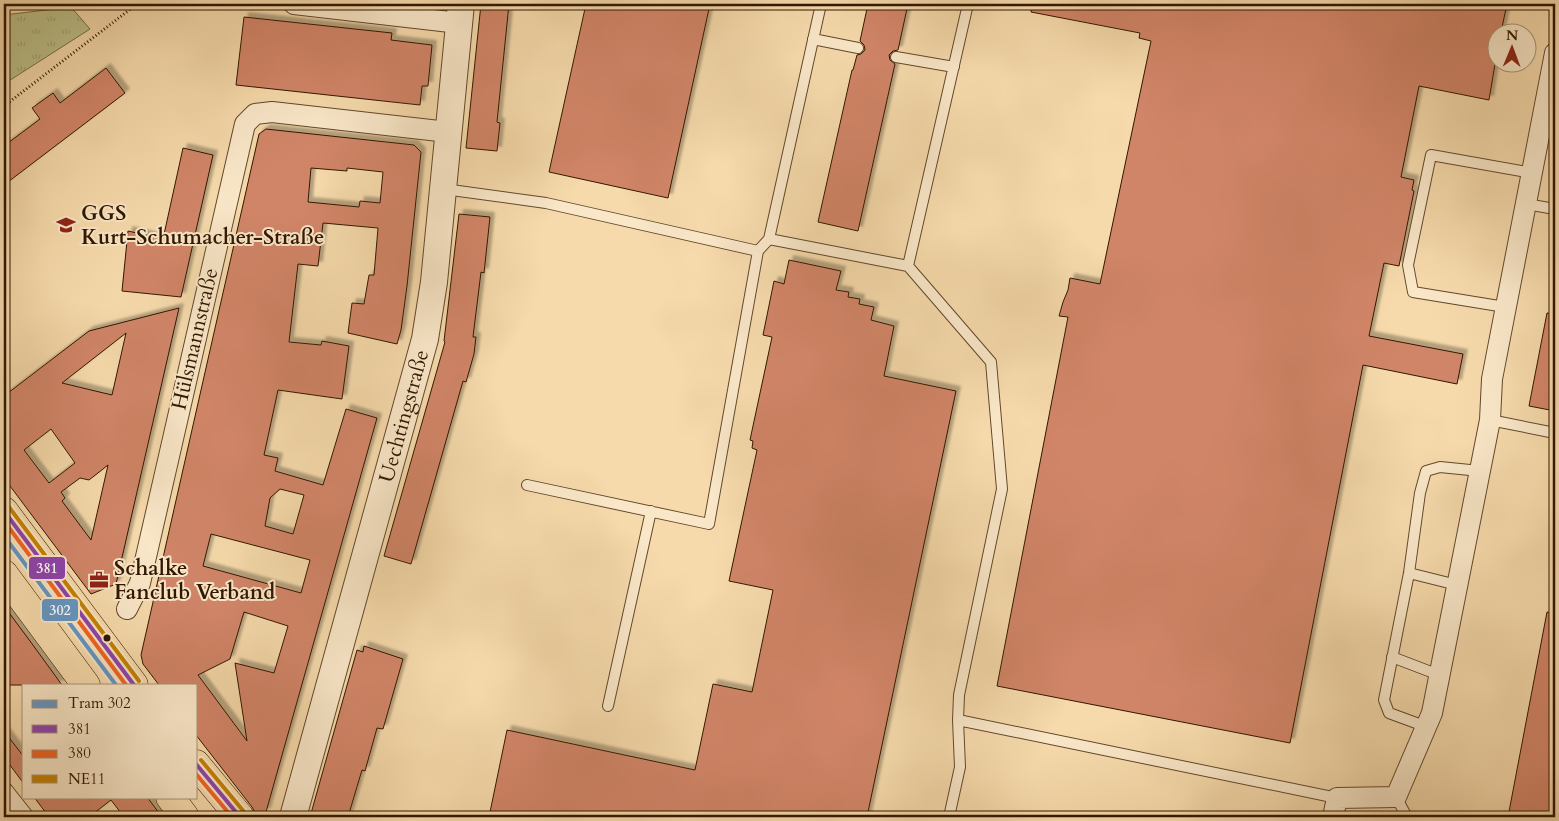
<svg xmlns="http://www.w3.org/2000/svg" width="1559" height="821" font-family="Cardo,serif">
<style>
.grass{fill:url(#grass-tufts);stroke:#766c44}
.building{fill:#d18568;stroke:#311700;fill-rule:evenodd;filter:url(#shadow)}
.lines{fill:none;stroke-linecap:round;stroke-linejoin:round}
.service-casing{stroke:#62482b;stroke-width:12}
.minor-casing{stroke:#62482b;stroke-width:22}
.tertiary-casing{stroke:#62482b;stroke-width:28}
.primary-casing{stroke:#311700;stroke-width:29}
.path{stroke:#311700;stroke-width:3;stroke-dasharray:1 2.5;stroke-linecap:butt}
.service{stroke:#f9e7c8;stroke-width:10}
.minor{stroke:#f9e7c8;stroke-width:20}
.tertiary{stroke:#f9e7c8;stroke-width:26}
.primary{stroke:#f6daab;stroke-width:28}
.bus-1-casing{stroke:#f9e7c8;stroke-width:8}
.bus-2-casing{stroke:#f9e7c8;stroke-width:8}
.bus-3-casing{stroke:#f9e7c8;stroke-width:8}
.bus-1{stroke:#8e44ad;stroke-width:4}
.bus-2{stroke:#f26522;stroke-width:4}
.bus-3{stroke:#c68200;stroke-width:4}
.tram-1-casing{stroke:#f9e7c8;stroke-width:8}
.tram-1{stroke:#6597c3;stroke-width:4}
.bus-dot{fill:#311700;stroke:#f9e7c8;stroke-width:2}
.labels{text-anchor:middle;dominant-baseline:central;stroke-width:4;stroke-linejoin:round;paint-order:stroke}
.poi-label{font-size:21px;font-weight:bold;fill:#311700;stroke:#f9e7c8;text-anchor:start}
.street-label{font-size:21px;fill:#311700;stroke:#f9e7c8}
.line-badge{stroke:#f9e7c8;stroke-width:2}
.badge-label{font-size:14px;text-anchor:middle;font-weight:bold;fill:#fff}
</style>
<defs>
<pattern id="grass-tufts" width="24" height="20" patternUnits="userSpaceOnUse" patternTransform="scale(1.25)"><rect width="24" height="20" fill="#bcc089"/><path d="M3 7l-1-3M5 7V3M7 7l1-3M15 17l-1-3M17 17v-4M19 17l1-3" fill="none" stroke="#a2a474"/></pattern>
<filter id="shadow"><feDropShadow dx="4.5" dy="-4.5" stdDeviation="1" flood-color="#0004"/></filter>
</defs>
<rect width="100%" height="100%" fill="#f6daab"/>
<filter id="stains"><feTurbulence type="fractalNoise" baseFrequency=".004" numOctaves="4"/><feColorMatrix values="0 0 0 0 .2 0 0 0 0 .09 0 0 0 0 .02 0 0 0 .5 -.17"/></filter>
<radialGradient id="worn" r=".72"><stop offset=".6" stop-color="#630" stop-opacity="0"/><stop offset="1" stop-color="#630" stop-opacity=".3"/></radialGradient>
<path class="grass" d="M 71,7 L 90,29 L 4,84 L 4,15 Z"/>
<path class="building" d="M 481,4 L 509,4 L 497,122 L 500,123 L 497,151 L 466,148 Z
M 586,4 L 710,4 L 668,198 L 549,172 Z
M 868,4 L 908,4 L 898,50 L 893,51 L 889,55 L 890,60 L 895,64 L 858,231 L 818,222 L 852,70 L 853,70 L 857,55 L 861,54 L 865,50 L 864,45 L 860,41 Z
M 1032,4 L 1507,4 L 1501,32 L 1496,32 L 1496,58 L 1489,100 L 1419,86 L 1401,177 L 1414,180 L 1412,190 L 1414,191 L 1399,266 L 1384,263 L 1369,336 L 1463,354 L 1457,384 L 1363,365 L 1290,743 L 997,686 L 1068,317 L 1059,316 L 1063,302 L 1068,290 L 1070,278 L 1100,284 L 1151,41 L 1139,38 L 1140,33 L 1031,12 Z
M 244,17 L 392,33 L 391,40 L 432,45 L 428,86 L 422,86 L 420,105 L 236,85 Z
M 106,68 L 125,93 L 4,185 L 4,146 L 40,119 L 32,108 L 53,93 L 60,103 Z
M 266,129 L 414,145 L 421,152 L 407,286 L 401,330 L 397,344 L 348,333 L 352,303 L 364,304 L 369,275 L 374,275 L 378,228 L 323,223 L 318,266 L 298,264 L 289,342 L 321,345 L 322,341 L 349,346 L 342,399 L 278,390 L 264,455 L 278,458 L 275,471 L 323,485 L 346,409 L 377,418 L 266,812 L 256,814 L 252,807 L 196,735 L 196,685 L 159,685 L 143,664 L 141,655 L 259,134 ZM 311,168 L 347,171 L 347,168 L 383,172 L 380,203 L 360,201 L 359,207 L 308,202 ZM 280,489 L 304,495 L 293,534 L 265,526 L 270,498 ZM 211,534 L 310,560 L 301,593 L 203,566 ZM 244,612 L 288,626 L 274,673 L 235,663 L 247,741 L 198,675 L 230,659 Z
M 183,148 L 213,155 L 181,297 L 122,291 L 128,231 L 163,239 Z
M 459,214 L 490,217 L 484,273 L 481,272 L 473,337 L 476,337 L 474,354 L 466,382 L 463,381 L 411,564 L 384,556 L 445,342 L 444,341 Z
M 789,260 L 841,271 L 836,290 L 849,292 L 848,297 L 860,299 L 859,304 L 874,307 L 871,320 L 894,326 L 884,376 L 956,391 L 867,817 L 489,817 L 507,730 L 695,770 L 713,684 L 752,692 L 773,590 L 729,581 L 757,450 L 752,448 L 753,441 L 750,440 L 772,337 L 763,335 L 774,281 L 784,284 Z
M 179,308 L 116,584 L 91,594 L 4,478 L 4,396 L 89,331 ZM 126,333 L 112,395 L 62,383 ZM 51,429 L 75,463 L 49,483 L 24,450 ZM 108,465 L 91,540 L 62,501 L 65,498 L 61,492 L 80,478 L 89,480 Z
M 1547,313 L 1555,314 L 1555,411 L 1529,406 Z
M 4,606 L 30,641 L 62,685 L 4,685 Z
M 1547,612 L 1555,613 L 1555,817 L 1508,817 Z
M 364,646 L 403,659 L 383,729 L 377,728 L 365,771 L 362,770 L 348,817 L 310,817 L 357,650 L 363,652 Z
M 4,731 L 24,757 L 24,784 L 4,757 Z
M 34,797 L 147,797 L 162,817 L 124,817 L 111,800 L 89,817 L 49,817 Z"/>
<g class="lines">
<g class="service-casing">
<path id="service" d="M 813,39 L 858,48
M 896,57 L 954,67
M 444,189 L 546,203 L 758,251 L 769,239 L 821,4
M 1526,204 L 1555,209
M 769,239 L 908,266 L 968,4
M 908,266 L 991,362 L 1002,489 L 959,695 L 958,720 L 1337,798
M 1505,307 L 1413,292 L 1408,265 L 1431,155 L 1532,173
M 1490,420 L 1555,433
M 527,485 L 709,524 L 758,251
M 1409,573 L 1457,585
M 1392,657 L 1439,675
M 608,706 L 651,511
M 1427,727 L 1389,713 L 1384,700 L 1409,573 L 1420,493 L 1426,471 L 1440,467 L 1480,471
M 1396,797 L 1407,817
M 949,817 L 960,767 L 958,720"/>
</g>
<g class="minor-casing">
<path id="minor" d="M 294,4 L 459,23
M 127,609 L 140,583 L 245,124 L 255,114 L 272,112 L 448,132
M 4,793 L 23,817
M 1333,817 L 1337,798 L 1396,797 L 1432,713 L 1490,420 L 1492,379 L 1555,53"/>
</g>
<g class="tertiary-casing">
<g id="tertiary">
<path id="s1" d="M 293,817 L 425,339 L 434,282 L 461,4"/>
</g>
</g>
<g class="primary-casing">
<path id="primary" d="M 4,511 L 134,685
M 4,574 L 86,685
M 196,764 L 240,817
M 170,797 L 185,817"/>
</g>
<path class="path" d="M 4,106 L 137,4"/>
<use href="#service" class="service"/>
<use href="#minor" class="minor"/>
<use href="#tertiary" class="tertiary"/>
<use href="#primary" class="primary"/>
<g class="bus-1-casing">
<path id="bus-1" d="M 4,511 L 134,685
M 196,764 L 240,817"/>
</g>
<g class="bus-2-casing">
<path id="bus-2" d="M 4,521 L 126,685
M 196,774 L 232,817"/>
</g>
<g class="bus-3-casing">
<path id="bus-3" d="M 9,507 L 139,681
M 201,760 L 245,813"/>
</g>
<use href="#bus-1" class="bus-1"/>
<use href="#bus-2" class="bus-2"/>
<use href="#bus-3" class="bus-3"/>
<g class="tram-1-casing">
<path id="tram-1" d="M 4,536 L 116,685"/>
</g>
<use href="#tram-1" class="tram-1"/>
</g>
<defs>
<g id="school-bare" transform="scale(1.5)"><path d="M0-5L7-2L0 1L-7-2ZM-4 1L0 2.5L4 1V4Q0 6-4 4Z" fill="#8f2418" stroke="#f9e7c8" stroke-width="2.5" paint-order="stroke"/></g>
<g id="office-bare" transform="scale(1.5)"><path d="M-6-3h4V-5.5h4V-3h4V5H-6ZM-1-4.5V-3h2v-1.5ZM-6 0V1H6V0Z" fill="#8f2418" stroke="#f9e7c8" stroke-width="2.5" paint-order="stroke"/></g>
</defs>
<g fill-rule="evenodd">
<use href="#school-bare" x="66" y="225"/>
<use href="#office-bare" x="99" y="580"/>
</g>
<circle class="bus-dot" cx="107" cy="638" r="4.5"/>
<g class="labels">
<g class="poi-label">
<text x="81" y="213">GGS<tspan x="81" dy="24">Kurt-Schumacher-Straße</tspan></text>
<text x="114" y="568">Schalke<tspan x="114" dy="24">Fanclub Verband</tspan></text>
</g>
<g class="street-label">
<text transform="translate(195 339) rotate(-77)">Hülsmannstraße</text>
<text stroke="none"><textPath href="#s1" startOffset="416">Uechtingstraße</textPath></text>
</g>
</g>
<g class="line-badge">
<rect x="28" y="556" width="38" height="24" rx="5" fill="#8e44ad"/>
<rect x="41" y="598" width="38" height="24" rx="5" fill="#6597c3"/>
</g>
<g class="badge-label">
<text x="47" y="573">381</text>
<text x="60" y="615">302</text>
</g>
<rect width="1559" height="821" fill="none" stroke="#f6daab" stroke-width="20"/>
<rect x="5" y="5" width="1549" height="811" fill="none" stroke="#311700" stroke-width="2.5"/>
<rect x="10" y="10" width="1539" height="801" fill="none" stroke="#311700"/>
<rect x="22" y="684" width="175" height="115" fill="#f9e7c8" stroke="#a99478"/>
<rect x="32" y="700" width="25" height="8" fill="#6597c3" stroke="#a99478"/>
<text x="68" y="708" font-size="15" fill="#311700">Tram 302</text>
<rect x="32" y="725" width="25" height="8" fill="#8e44ad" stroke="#a99478"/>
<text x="68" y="734" font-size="15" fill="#311700">381</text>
<rect x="32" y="750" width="25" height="8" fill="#f26522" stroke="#a99478"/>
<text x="68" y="758" font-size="15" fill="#311700">380</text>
<rect x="32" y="775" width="25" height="8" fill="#c68200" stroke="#a99478"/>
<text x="68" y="784" font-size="15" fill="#311700">NE11</text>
<g transform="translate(1512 48) rotate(1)"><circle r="24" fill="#f9e7c8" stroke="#a99478"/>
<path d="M0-4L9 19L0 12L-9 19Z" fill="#8f2418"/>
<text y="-8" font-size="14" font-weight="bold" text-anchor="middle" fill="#311700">N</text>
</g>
<rect width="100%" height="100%" filter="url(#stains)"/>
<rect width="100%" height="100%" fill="url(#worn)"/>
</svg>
